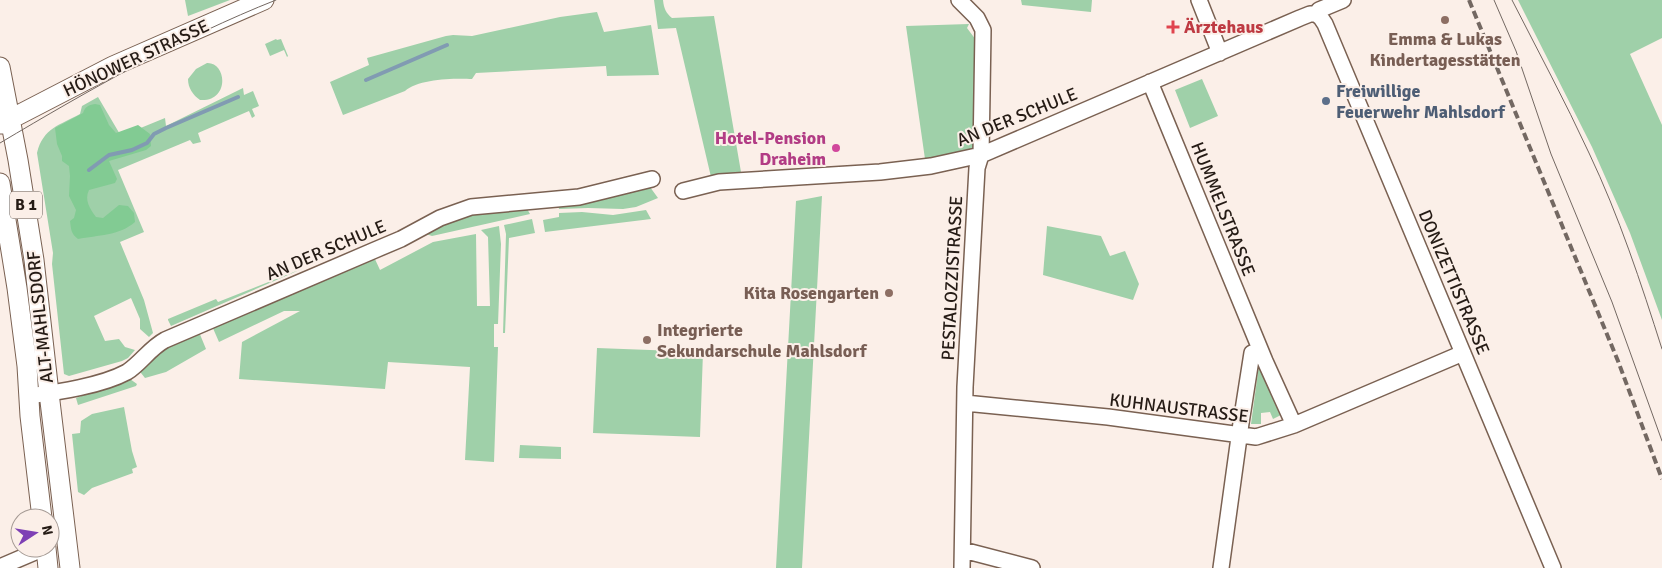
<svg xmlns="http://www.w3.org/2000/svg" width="1662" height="568" font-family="Signika,sans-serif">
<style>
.green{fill:#9fd0a9}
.forest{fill:#82cb93}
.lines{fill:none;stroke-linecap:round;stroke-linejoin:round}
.stream{stroke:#819bb2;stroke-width:4}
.minor-casing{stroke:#7a6152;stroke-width:18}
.major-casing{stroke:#7a6152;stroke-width:21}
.minor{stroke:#fff;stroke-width:15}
.major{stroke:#fff;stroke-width:19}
.tram{stroke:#736862;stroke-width:1}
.rail{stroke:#736862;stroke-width:4;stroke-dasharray:8 4;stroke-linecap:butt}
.education-dot{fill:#8d6e63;stroke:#fbefe8;stroke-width:2}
.health-dot{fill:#e0444e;stroke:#fbefe8;stroke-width:2}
.service-dot{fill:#5c6f8a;stroke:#fbefe8;stroke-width:2}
.hotel-dot{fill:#d1479c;stroke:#fbefe8;stroke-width:2}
.labels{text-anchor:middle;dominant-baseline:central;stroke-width:4;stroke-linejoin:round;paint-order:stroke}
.shield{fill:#fbefe8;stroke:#655b54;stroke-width:1}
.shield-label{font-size:16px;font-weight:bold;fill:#251b15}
.health-label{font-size:18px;font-weight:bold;fill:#be3a42;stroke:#fbefe8;text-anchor:start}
.education-label{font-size:18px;font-weight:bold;fill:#785e54;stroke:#fbefe8}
.street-label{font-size:18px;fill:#251b15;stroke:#fbefe8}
.service-label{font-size:18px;font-weight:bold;fill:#4e5e75;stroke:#fbefe8;text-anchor:start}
.hotel-label{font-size:18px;font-weight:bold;fill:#b23c85;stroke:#fbefe8;text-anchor:end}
</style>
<rect width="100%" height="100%" fill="#fbefe8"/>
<path class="green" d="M 185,0 L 230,0 L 188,16 Z
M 654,0 L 663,0 C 664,9 666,13 672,18 L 714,16 L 741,172 L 711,177 L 676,28 L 658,29 Z
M 1021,0 L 1092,0 L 1091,12 L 1022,5 Z
M 1518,0 L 1662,0 L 1662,38 L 1630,54 L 1662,125 L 1662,320 L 1630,233 L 1592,147 Z
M 597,12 L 604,32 L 651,25 L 659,75 L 607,76 L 606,66 L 476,73 L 472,79 C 454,78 418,79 405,91 L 343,115 L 330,82 L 369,65 L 367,58 L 446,36 L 453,35 L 472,36 L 560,17 Z
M 969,24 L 967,28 L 976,40 L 978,149 L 925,159 L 906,26 Z
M 276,39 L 277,40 L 281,39 L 288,56 L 287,57 L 284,50 L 270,56 L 265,44 Z
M 207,63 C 227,62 230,102 200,100 C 193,95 188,88 188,79 L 196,69 Z
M 1202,79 L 1218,116 L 1190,128 L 1175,90 Z
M 243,88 L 244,95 L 253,91 L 259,106 L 252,109 L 255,116 L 252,118 L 249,111 L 198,133 L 201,142 L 193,144 L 190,140 L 118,170 L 144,232 L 120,242 L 144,300 L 153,333 L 149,337 L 140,329 L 140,319 L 131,298 L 94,316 L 105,341 L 119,339 L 125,347 L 135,350 L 128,358 L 122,361 L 69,376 L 64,374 L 52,264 L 53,253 L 37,153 C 43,128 60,125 80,114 L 82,106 L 98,97 L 121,136 L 165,118 L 166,126 Z
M 650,187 L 658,198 L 636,207 L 623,209 L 588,208 L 559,209 L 558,204 Z
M 822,196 L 802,568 L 776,568 L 796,201 Z
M 526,207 L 530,214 L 432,236 L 423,233 L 469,212 Z
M 646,210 L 651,219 L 545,232 L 543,220 L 559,217 L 559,213 L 582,212 L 613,215 Z
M 532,219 L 535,233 L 509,238 L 505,333 L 503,333 L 506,234 L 504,225 Z
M 499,226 L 501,244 L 498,324 L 494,324 L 494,347 L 498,347 L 494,462 L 465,460 L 470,367 L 388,362 L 385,389 L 239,379 L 242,342 L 300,311 L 284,311 L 219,342 L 212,326 L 374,257 L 380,270 L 433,242 L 476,234 L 477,306 L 490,306 L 488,237 L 481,230 Z
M 1047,226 L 1101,236 L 1110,256 L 1125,251 L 1139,284 L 1133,300 L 1043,275 Z
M 304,268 L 171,326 L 168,320 L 168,319 L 216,299 L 218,302 Z
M 199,332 L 206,349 L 166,372 L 145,378 L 141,373 L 141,370 L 159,349 Z
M 597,348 L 703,352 L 700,437 L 593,433 Z
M 1259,365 L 1281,415 L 1273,419 L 1270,412 L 1261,413 L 1261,424 L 1251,424 Z
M 130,379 L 137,384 L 136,386 L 78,405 L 76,398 Z
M 124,407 L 132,451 L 137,467 L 132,469 L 133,473 L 92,488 L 84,495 L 78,492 L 72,434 L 80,433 L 81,421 L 92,414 Z
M 520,445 L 561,447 L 561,459 L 519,458 Z"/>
<path class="forest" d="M 95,104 L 100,105 L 109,125 L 116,133 L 138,125 L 150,134 L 151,146 L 146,150 L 109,161 L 117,179 L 115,183 L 89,190 C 84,200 90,209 96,217 L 103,218 L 119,205 L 128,206 L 134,213 L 135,222 C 119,236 98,235 78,239 C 71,234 71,229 70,221 L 74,218 L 76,210 L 69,196 L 70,176 L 69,166 L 62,161 L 62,156 L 57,144 L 55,128 L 83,113 C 85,107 88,105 95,104 Z"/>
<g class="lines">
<path class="stream" d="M 366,80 L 447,45
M 89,170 L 109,155 L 132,150 L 147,143 L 154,134 L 166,128 L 238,97"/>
<g class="minor-casing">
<path id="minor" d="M 959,0 L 977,18 L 983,30 L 981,155 L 977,168 L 965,387 L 962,568
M 1199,0 L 1220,53
M 1316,14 L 1321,18 L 1325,24 L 1553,568
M 1150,82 L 1265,361 L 1294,425
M 683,191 L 719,182 L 880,172 L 931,166 L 981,155 L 1300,18 L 1310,14 L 1316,14 L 1319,10 L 1343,0
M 29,396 C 58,392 101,386 127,372 C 141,363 150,348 165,340 L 375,250 L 401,239 L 440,218 L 471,207 L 579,197 L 652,179
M 965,403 L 1108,417 L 1256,437 L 1294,425 L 1463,353
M 963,550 L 1032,568
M 0,567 L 35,552 L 46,550
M 1221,568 L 1241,423 L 1252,353 L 1260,350"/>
</g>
<g class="major-casing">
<path id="major" d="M 0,67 L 18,160 L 34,260 L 49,393 L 70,568
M 1,124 L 113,66 L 264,0
M 0,183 L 17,288 L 27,366 L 30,416 L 42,518
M 46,548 L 48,568"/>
</g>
<use href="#minor" class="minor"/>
<use href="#major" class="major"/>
<path class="tram" d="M 1494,0 L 1516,51 L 1551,154 L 1612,302 L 1662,441
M 1512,0 C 1538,51 1565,101 1589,153 C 1619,216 1641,283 1662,349
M 0,143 C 89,90 180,38 276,0"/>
<path class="rail" d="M 1469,0 L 1618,361 L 1662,479"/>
</g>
<g class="education-dot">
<circle cx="1445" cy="20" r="5"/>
<circle cx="889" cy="293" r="5"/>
<circle cx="647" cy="340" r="5"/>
</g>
<path class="health-dot" d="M1170.5 19.5h5v5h5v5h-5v5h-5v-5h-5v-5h5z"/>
<circle class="service-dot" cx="1326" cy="101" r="5"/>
<circle class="hotel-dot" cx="836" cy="148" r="5"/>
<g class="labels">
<rect class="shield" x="10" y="191.5" width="32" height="27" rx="4"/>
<g class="shield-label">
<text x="26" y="205">B 1</text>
</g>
<g class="health-label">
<text x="1184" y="27">Ärztehaus</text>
</g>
<g class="education-label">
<text x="1445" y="39">Emma &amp; Lukas<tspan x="1445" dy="21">Kindertagesstätten</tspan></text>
<text x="879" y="293" text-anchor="end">Kita Rosengarten</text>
<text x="657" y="330" text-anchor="start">Integrierte<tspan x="657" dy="21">Sekundarschule Mahlsdorf</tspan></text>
</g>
<g class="street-label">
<text transform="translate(136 58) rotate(-25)">HÖNOWER STRASSE</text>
<text transform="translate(1017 117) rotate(-22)">AN DER SCHULE</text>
<text transform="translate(1223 209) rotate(68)">HUMMELSTRASSE</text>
<text transform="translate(326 250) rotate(-23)">AN DER SCHULE</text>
<text transform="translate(952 278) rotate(-87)">PESTALOZZISTRASSE</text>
<text transform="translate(1454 282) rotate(67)">DONIZETTISTRASSE</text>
<text transform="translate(40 317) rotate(-96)">ALT-MAHLSDORF</text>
<text transform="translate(1179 408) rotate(7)">KUHNAUSTRASSE</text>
</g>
<g class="service-label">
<text x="1336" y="91">Freiwillige<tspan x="1336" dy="21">Feuerwehr Mahlsdorf</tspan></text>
</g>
<g class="hotel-label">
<text x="826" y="138">Hotel-Pension<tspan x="826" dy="21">Draheim</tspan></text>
</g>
</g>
<g transform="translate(35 533) rotate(78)"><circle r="24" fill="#fbefe8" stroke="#a59a94"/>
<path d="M0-4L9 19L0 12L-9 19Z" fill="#7e40b5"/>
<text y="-8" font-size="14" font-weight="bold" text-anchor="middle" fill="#251b15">N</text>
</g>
</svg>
